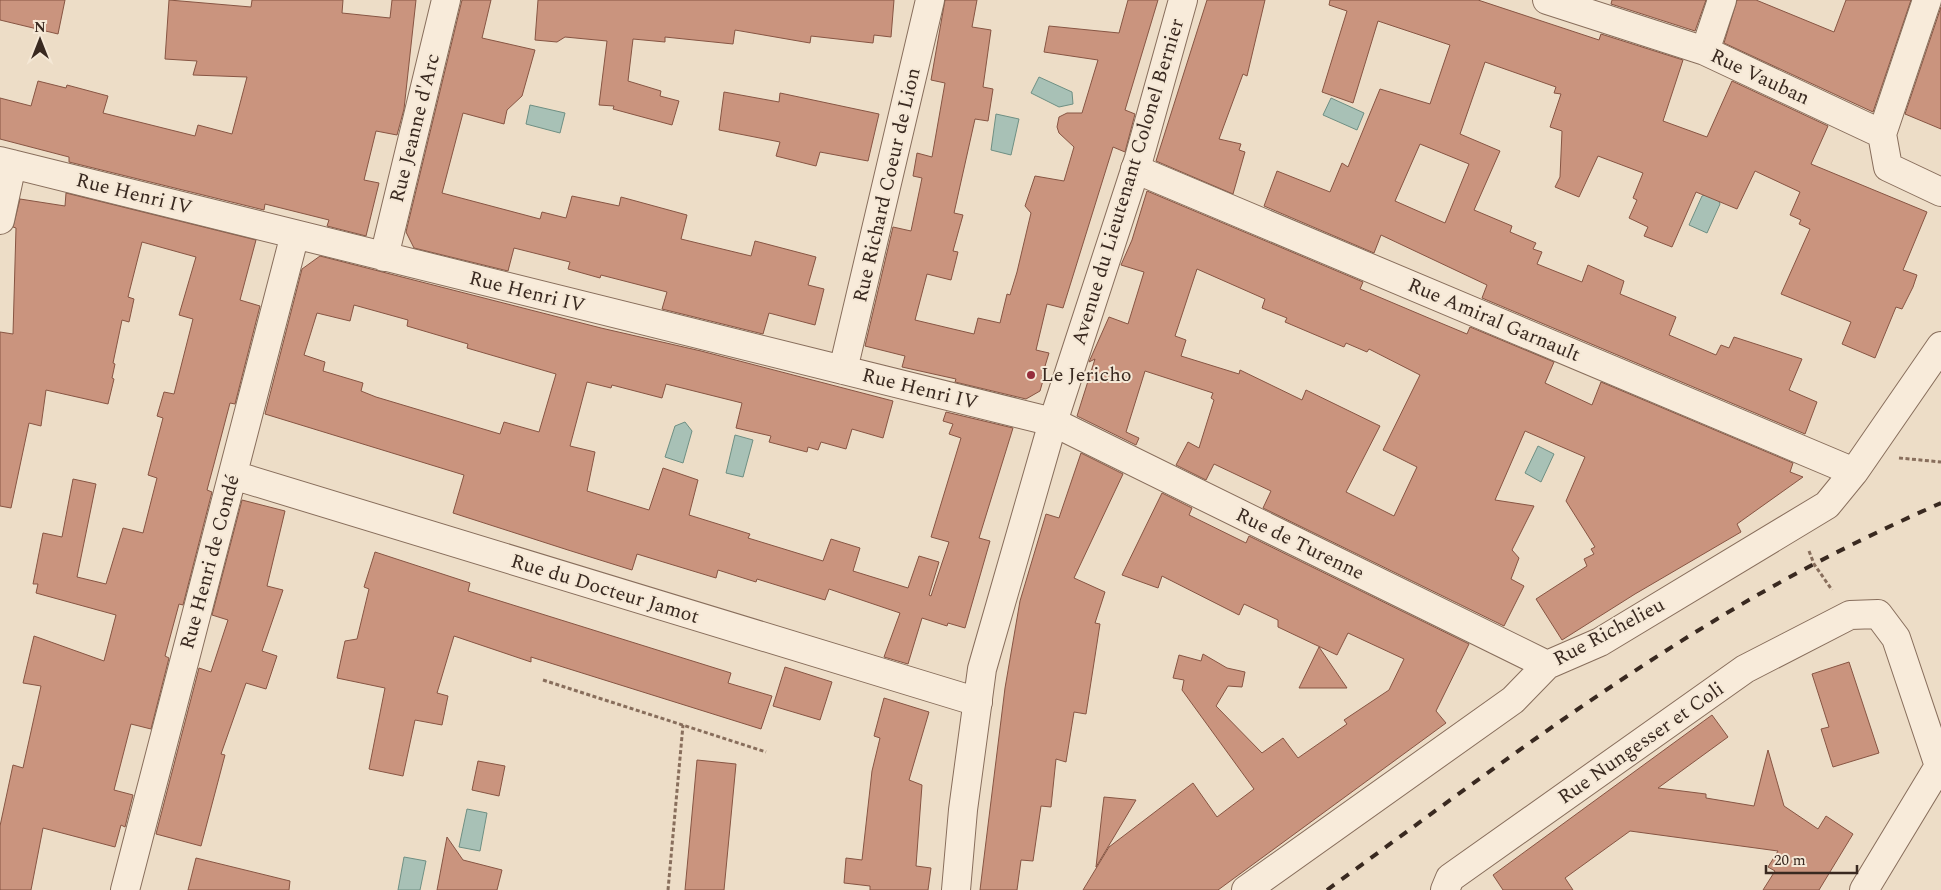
<svg xmlns="http://www.w3.org/2000/svg" width="1941" height="890" font-family="Spectral,serif">
<style>
.water{fill:#a8c1b6;stroke:#6e8f83}
.building{fill:#ca947e;stroke:#875543;fill-rule:evenodd}
.lines{fill:none;stroke-linecap:round;stroke-linejoin:round}
.minor-casing{stroke:#886e5c;stroke-width:30}
.tertiary-casing{stroke:#886e5c;stroke-width:30}
.path{stroke:#886e5c;stroke-width:3;stroke-dasharray:4 2.5;stroke-linecap:butt}
.minor{stroke:#f8ebda;stroke-width:28}
.tertiary{stroke:#f8ebda;stroke-width:28}
.rail{stroke:#392920;stroke-width:4;stroke-dasharray:9 9;stroke-linecap:butt}
.poi-dot{fill:#962e3c;stroke:#f5e8d6;stroke-width:2}
.labels{text-anchor:middle;dominant-baseline:central;stroke-width:4;stroke-linejoin:round;paint-order:stroke}
.street-label{font-size:20px;fill:#392920;stroke:#f5e8d6}
.poi-label{font-size:20px;fill:#392920;stroke:#f5e8d6;text-anchor:start}
</style>
<rect width="100%" height="100%" fill="#edddc7"/>
<path class="water" d="M 1039,77 L 1072,92 L 1073,104 L 1059,107 L 1031,93 Z
M 1331,98 L 1364,113 L 1357,130 L 1323,115 Z
M 530,105 L 565,113 L 560,133 L 526,124 Z
M 996,114 L 1019,119 L 1011,155 L 991,150 Z
M 1710,193 L 1717,196 L 1720,204 L 1707,233 L 1689,225 L 1702,196 Z
M 685,422 L 692,431 L 683,463 L 665,457 L 675,426 Z
M 735,435 L 753,440 L 743,477 L 726,473 Z
M 1538,446 L 1554,454 L 1541,482 L 1525,473 Z
M 467,809 L 487,813 L 480,851 L 459,847 Z
M 404,857 L 426,861 L 420,890 L 398,890 Z"/>
<path class="building" d="M 0,0 L 65,0 L 58,34 L 0,20 Z
M 169,0 L 251,7 L 252,0 L 343,0 L 342,13 L 390,18 L 392,0 L 416,0 L 404,109 L 397,135 L 376,131 L 364,180 L 379,183 L 366,236 L 327,226 L 329,220 L 265,204 L 264,210 L 69,162 L 69,157 L 0,139 L 0,98 L 31,106 L 38,81 L 66,88 L 67,85 L 108,96 L 103,113 L 195,136 L 198,125 L 232,134 L 247,77 L 193,75 L 197,61 L 165,59 Z
M 462,0 L 491,0 L 482,38 L 535,50 L 522,96 L 507,110 L 504,124 L 463,113 L 442,193 L 540,219 L 542,212 L 566,218 L 572,196 L 619,206 L 621,197 L 687,215 L 681,239 L 751,256 L 755,241 L 816,257 L 808,285 L 824,289 L 815,325 L 769,313 L 763,334 L 662,309 L 667,292 L 601,275 L 600,278 L 568,269 L 570,262 L 514,248 L 508,271 L 414,248 L 406,232 Z
M 538,0 L 894,0 L 891,37 L 874,35 L 873,43 L 811,36 L 810,43 L 735,30 L 733,44 L 665,37 L 665,42 L 633,39 L 628,81 L 661,91 L 660,96 L 679,101 L 672,125 L 613,109 L 614,106 L 599,105 L 607,41 L 565,37 L 557,42 L 535,40 Z
M 945,0 L 977,0 L 972,27 L 991,30 L 983,87 L 993,89 L 988,121 L 975,119 L 954,213 L 963,215 L 953,251 L 958,252 L 951,280 L 927,274 L 915,320 L 974,334 L 978,318 L 1000,323 L 1007,294 L 1010,295 L 1017,272 L 1031,213 L 1025,206 L 1035,176 L 1064,181 L 1074,147 L 1059,133 L 1057,127 L 1059,117 L 1067,113 L 1082,113 L 1098,60 L 1044,52 L 1049,26 L 1119,33 L 1128,0 L 1158,0 L 1125,110 L 1135,114 L 1125,152 L 1113,147 L 1063,308 L 1047,304 L 1036,350 L 1049,353 L 1042,376 L 1044,377 L 1040,391 L 1026,399 L 955,382 L 956,379 L 902,367 L 905,356 L 865,346 L 893,227 L 911,231 L 922,178 L 913,176 L 917,153 L 932,157 L 945,83 L 931,80 Z
M 1207,0 L 1265,0 L 1247,76 L 1243,74 L 1219,139 L 1241,144 L 1239,150 L 1245,152 L 1233,194 L 1156,161 Z
M 1330,0 L 1478,0 L 1599,40 L 1601,34 L 1683,60 L 1663,121 L 1707,137 L 1732,81 L 1828,126 L 1811,164 L 1927,212 L 1903,270 L 1917,275 L 1913,287 L 1902,309 L 1896,307 L 1875,358 L 1842,344 L 1851,322 L 1781,294 L 1810,229 L 1799,224 L 1801,220 L 1790,215 L 1800,192 L 1755,171 L 1737,209 L 1696,192 L 1672,247 L 1644,236 L 1648,227 L 1629,218 L 1637,200 L 1633,198 L 1643,173 L 1598,156 L 1579,197 L 1555,187 L 1560,177 L 1562,131 L 1550,127 L 1561,94 L 1554,93 L 1556,87 L 1485,62 L 1460,134 L 1500,151 L 1474,210 L 1512,226 L 1510,232 L 1536,243 L 1533,249 L 1542,252 L 1537,264 L 1582,282 L 1588,265 L 1624,281 L 1620,294 L 1676,317 L 1669,335 L 1716,355 L 1721,345 L 1729,348 L 1734,337 L 1802,359 L 1789,390 L 1817,402 L 1805,434 L 1482,298 L 1487,285 L 1381,235 L 1374,253 L 1264,206 L 1277,171 L 1330,192 L 1342,163 L 1348,167 L 1380,89 L 1430,104 L 1450,45 L 1378,21 L 1353,103 L 1322,92 L 1347,11 L 1329,5 ZM 1420,144 L 1469,164 L 1445,223 L 1395,201 Z
M 1612,0 L 1706,0 L 1695,31 L 1611,4 Z
M 1737,0 L 1756,0 L 1834,32 L 1846,0 L 1911,0 L 1873,112 L 1724,43 Z
M 1941,7 L 1941,129 L 1905,114 Z
M 724,92 L 779,102 L 780,93 L 879,114 L 868,161 L 820,152 L 816,166 L 776,156 L 780,142 L 719,130 Z
M 1147,191 L 1363,282 L 1360,289 L 1431,319 L 1467,334 L 1470,327 L 1554,362 L 1545,383 L 1592,405 L 1601,382 L 1793,463 L 1790,472 L 1803,477 L 1737,524 L 1741,532 L 1635,594 L 1562,640 L 1536,599 L 1587,566 L 1584,559 L 1594,554 L 1591,549 L 1595,547 L 1566,501 L 1585,457 L 1525,431 L 1495,500 L 1534,506 L 1512,550 L 1519,558 L 1511,579 L 1524,586 L 1504,626 L 1263,508 L 1271,491 L 1214,464 L 1206,480 L 1176,465 L 1188,442 L 1199,448 L 1214,400 L 1211,398 L 1213,393 L 1145,371 L 1126,432 L 1139,438 L 1136,445 L 1077,416 L 1095,359 L 1089,362 L 1109,317 L 1128,324 L 1144,272 L 1121,265 L 1132,240 ZM 1197,269 L 1265,299 L 1262,308 L 1287,318 L 1285,322 L 1344,347 L 1346,343 L 1367,352 L 1369,349 L 1420,375 L 1383,450 L 1417,467 L 1394,516 L 1346,492 L 1380,426 L 1306,390 L 1302,400 L 1240,370 L 1239,374 L 1181,356 L 1186,340 L 1175,336 Z
M 66,193 L 256,240 L 240,300 L 260,306 L 235,404 L 230,403 L 214,464 L 207,490 L 212,492 L 183,605 L 179,604 L 165,656 L 169,658 L 151,729 L 131,724 L 114,790 L 133,795 L 125,827 L 121,825 L 115,847 L 43,828 L 31,890 L 0,890 L 0,826 L 13,765 L 23,768 L 41,686 L 23,683 L 34,636 L 104,661 L 116,615 L 36,593 L 38,584 L 33,584 L 43,533 L 62,537 L 73,479 L 96,484 L 77,577 L 106,584 L 123,528 L 143,533 L 157,478 L 148,475 L 163,418 L 157,416 L 164,392 L 174,394 L 193,319 L 179,315 L 196,257 L 142,242 L 128,297 L 134,299 L 129,322 L 122,320 L 113,363 L 115,364 L 112,378 L 114,379 L 108,404 L 46,390 L 41,426 L 29,423 L 11,508 L 0,506 L 0,332 L 13,334 L 16,228 L 13,227 L 20,199 L 65,206 Z
M 320,256 L 601,328 L 701,351 L 893,401 L 883,438 L 852,429 L 846,449 L 821,442 L 818,450 L 808,447 L 807,452 L 769,442 L 771,436 L 736,428 L 742,403 L 666,384 L 662,398 L 612,385 L 611,388 L 587,382 L 570,446 L 595,452 L 587,491 L 649,510 L 663,468 L 698,480 L 689,515 L 750,534 L 748,538 L 823,561 L 831,539 L 860,548 L 853,571 L 908,588 L 919,556 L 939,562 L 929,595 L 931,596 L 949,542 L 931,537 L 961,438 L 949,434 L 953,424 L 943,421 L 946,412 L 1013,428 L 979,538 L 990,541 L 965,628 L 948,623 L 947,626 L 922,618 L 908,664 L 884,657 L 900,613 L 829,589 L 825,600 L 757,579 L 756,582 L 718,570 L 716,578 L 637,554 L 632,570 L 568,550 L 453,513 L 464,475 L 265,414 L 302,269 ZM 354,305 L 408,320 L 407,326 L 468,344 L 467,348 L 556,374 L 539,432 L 504,422 L 500,434 L 376,397 L 361,391 L 363,383 L 323,371 L 325,362 L 304,355 L 317,313 L 350,321 Z
M 1081,453 L 1123,474 L 1074,578 L 1105,592 L 1095,623 L 1100,624 L 1086,714 L 1074,712 L 1066,762 L 1056,759 L 1051,807 L 1041,806 L 1033,861 L 1021,860 L 1017,890 L 980,890 L 1005,688 L 1020,601 L 1046,514 L 1059,518 Z
M 1162,493 L 1192,508 L 1189,515 L 1246,543 L 1249,536 L 1469,644 L 1436,711 L 1446,723 L 1218,890 L 1083,890 L 1109,847 L 1193,783 L 1217,817 L 1254,789 L 1182,690 L 1184,680 L 1173,678 L 1179,655 L 1201,661 L 1203,654 L 1227,668 L 1245,672 L 1242,687 L 1228,686 L 1216,706 L 1262,753 L 1283,738 L 1298,758 L 1347,724 L 1344,720 L 1389,690 L 1404,659 L 1348,633 L 1337,655 L 1278,627 L 1278,620 L 1244,604 L 1239,615 L 1162,576 L 1158,588 L 1122,575 Z
M 242,500 L 285,511 L 267,586 L 283,590 L 262,651 L 277,656 L 266,689 L 246,683 L 221,754 L 225,755 L 201,846 L 156,834 L 199,668 L 211,672 L 228,620 L 212,615 Z
M 375,552 L 470,583 L 468,591 L 731,673 L 728,683 L 772,696 L 761,729 L 531,657 L 531,662 L 454,636 L 437,693 L 448,696 L 442,725 L 415,720 L 403,776 L 369,769 L 385,688 L 337,678 L 345,641 L 357,639 L 369,589 L 364,587 Z
M 1319,647 L 1347,688 L 1299,688 Z
M 1849,662 L 1879,753 L 1833,767 L 1821,729 L 1829,727 L 1812,674 Z
M 785,667 L 832,682 L 820,720 L 773,706 Z
M 884,698 L 929,712 L 909,780 L 922,785 L 916,866 L 931,868 L 928,890 L 870,890 L 870,886 L 844,883 L 846,858 L 862,860 L 872,771 L 880,738 L 874,736 Z
M 1712,715 L 1728,737 L 1658,788 L 1706,794 L 1706,798 L 1754,806 L 1768,750 L 1784,806 L 1818,829 L 1826,816 L 1853,834 L 1819,890 L 1763,890 L 1775,871 L 1768,867 L 1778,851 L 1630,831 L 1565,878 L 1573,890 L 1503,890 L 1493,875 Z
M 697,760 L 736,764 L 724,890 L 685,890 Z
M 478,761 L 505,766 L 499,796 L 472,790 Z
M 1104,797 L 1136,800 L 1096,867 L 1102,813 Z
M 447,837 L 463,860 L 502,870 L 497,890 L 437,890 Z
M 196,858 L 290,881 L 289,890 L 188,890 Z"/>
<g class="lines">
<g class="minor-casing">
<path id="minor" d="M 1547,0 L 1705,51 L 1882,134 L 1888,167 L 1941,192
M 1705,51 L 1722,0
M 1882,134 L 1927,0
M 0,161 L 1053,422 L 1547,665
M 1135,169 L 1854,472
M 0,220 L 12,164
M 384,257 L 446,0
M 843,370 L 930,0
M 233,475 L 978,702
M 125,890 L 295,234
M 1246,890 L 1513,700 L 1547,665 L 1600,642 L 1827,505 L 1854,472 L 1941,346
M 1445,890 L 1450,878 L 1745,669 L 1850,615 L 1878,614 L 1896,638 L 1939,766 L 1864,890"/>
</g>
<g class="tertiary-casing">
<path id="tertiary" d="M 956,890 L 963,810 L 982,669 L 1053,422 L 1139,158 L 1183,0"/>
</g>
<path class="path" d="M 1899,458 L 1941,462
M 1809,551 L 1814,564 L 1832,590
M 543,680 L 766,752
M 668,890 L 683,725"/>
<use href="#minor" class="minor"/>
<use href="#tertiary" class="tertiary"/>
<path class="rail" d="M 1327,890 C 1455,797 1581,701 1717,619 C 1789,575 1864,537 1941,503"/>
</g>
<circle class="poi-dot" cx="1031" cy="375" r="5"/>
<g class="labels">
<g class="street-label">
<text transform="translate(1760 77) rotate(25)">Rue Vauban</text>
<text transform="translate(415 128) rotate(-76)">Rue Jeanne d'Arc</text>
<text transform="translate(1128 182) rotate(-73)">Avenue du Lieutenant Colonel Bernier</text>
<text transform="translate(887 185) rotate(-77)">Rue Richard Coeur de Lion</text>
<text transform="translate(134 194) rotate(14)">Rue Henri IV</text>
<text transform="translate(527 292) rotate(14)">Rue Henri IV</text>
<text transform="translate(1494 320) rotate(23)">Rue Amiral Garnault</text>
<text transform="translate(920 389) rotate(14)">Rue Henri IV</text>
<text transform="translate(1300 544) rotate(26)">Rue de Turenne</text>
<text transform="translate(210 562) rotate(-75)">Rue Henri de Condé</text>
<text transform="translate(605 589) rotate(17)">Rue du Docteur Jamot</text>
<text transform="translate(1609 632) rotate(-28)">Rue Richelieu</text>
<text transform="translate(1641 743) rotate(-35)">Rue Nungesser et Coli</text>
</g>
<g class="poi-label">
<text x="1041" y="375">Le Jericho</text>
</g>
</g>
<g transform="translate(40 40)" stroke="#f5e8d6" stroke-width="4" paint-order="stroke">
<path d="M0-4L9 19L0 12L-9 19Z" fill="#392920"/>
<text y="-8" font-size="14" font-weight="bold" text-anchor="middle" fill="#392920">N</text>
</g>
<path d="M1766 865v8h91v-8" fill="none" stroke="#392920" stroke-width="2.5"/>
<text x="1774" y="865" font-size="15" fill="#392920" stroke="#f5e8d6" stroke-width="4" paint-order="stroke">20 m</text>
</svg>
